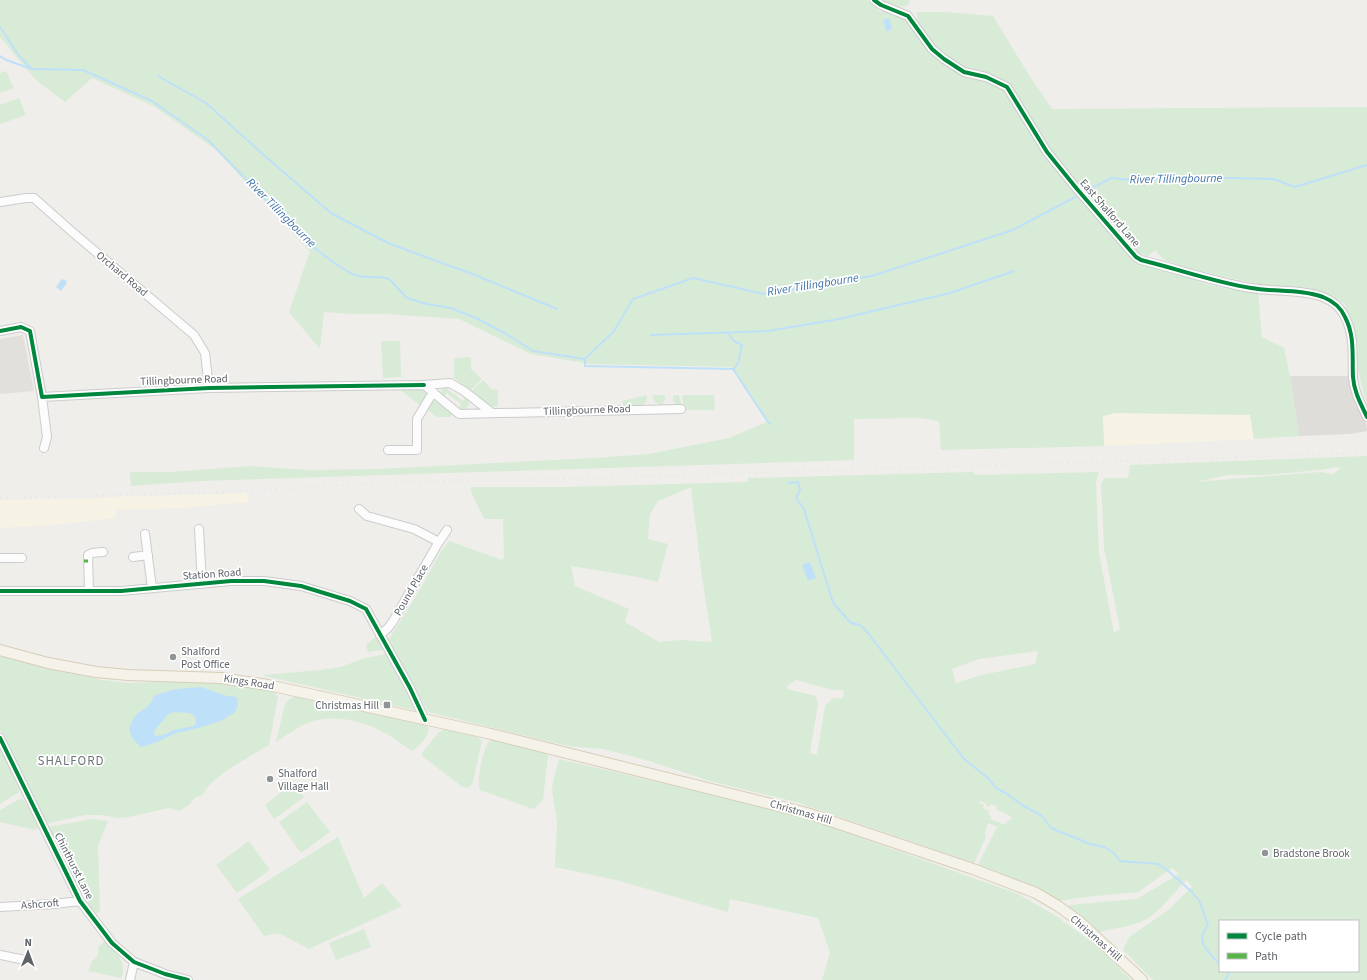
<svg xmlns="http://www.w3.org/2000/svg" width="1367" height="980" font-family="'Source Sans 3',sans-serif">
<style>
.commercial{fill:#f7f3e4}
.industrial{fill:#dfddda}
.education{fill:#e2e0da}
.green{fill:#d8ebd6;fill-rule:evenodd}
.water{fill:#bfe0f9;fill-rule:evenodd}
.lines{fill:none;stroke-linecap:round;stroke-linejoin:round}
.stream{stroke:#bfe0f9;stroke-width:2}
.minor-casing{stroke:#cbcccc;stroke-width:10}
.major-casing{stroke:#d7ceb8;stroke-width:12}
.minor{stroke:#fdfcfc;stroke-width:8}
.major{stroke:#f4f2e9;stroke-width:10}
.rail{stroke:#e4e4e4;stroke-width:2;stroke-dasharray:1 5;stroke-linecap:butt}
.quiet{stroke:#58b549;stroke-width:3;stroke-dasharray:6 3;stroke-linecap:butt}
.cycleway-casing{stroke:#fff;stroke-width:6}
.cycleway{stroke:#00873e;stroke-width:4}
.poi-dot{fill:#919496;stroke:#fff;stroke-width:1.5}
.labels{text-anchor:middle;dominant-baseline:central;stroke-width:3.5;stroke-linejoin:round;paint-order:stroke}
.street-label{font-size:11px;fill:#5f6368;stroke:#fff}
.poi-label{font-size:11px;fill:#5f6368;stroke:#fff;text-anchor:start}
.water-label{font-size:12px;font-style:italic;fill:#4174aa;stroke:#fff}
.quarter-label{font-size:13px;letter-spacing:1px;fill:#70757a;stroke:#fff}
</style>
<rect width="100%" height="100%" fill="#efeeea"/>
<path class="commercial" d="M 1115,413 L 1250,415 L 1254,439 L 1104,446 L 1103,416 Z
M 248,493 L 249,502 L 179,508 L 116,510 L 115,518 L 53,525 L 0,528 L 0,500 L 91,499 L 110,497 Z"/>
<path class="industrial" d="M 1290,376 L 1348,376 L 1356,405 L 1366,422 L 1367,431 L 1350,434 L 1299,436 Z"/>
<path class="education" d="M 23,335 L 34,391 L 0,394 L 0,339 Z"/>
<path class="green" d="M 0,0 L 867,0 L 880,12 C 902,8 930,43 945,57 C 933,44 919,30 916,12 L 945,12 L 993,16 L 1029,75 L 1052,109 L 1367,107 L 1367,402 L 1364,395 L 1358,369 L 1358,345 L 1345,304 L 1322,292 L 1298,288 L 1268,286 L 1221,276 L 1182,266 L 1164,260 L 1155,250 L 1147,257 L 1143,254 L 1139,254 L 1112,225 L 1136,259 L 1205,284 L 1222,288 L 1258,293 L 1262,337 L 1284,348 L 1290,376 L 1299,436 L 1254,439 L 1250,415 L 1115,413 L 1103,416 L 1104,446 L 941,450 L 939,421 L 919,418 L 854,419 L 854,460 L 202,481 L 131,486 L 130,472 L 171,472 L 250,466 L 307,470 L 377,469 L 594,458 L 649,454 L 729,438 L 767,422 L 732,367 L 590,364 L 531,354 L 459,319 L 386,314 L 351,314 L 324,312 L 320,349 L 289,312 L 310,251 L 215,149 L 155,107 L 92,78 L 65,102 L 36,80 L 0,37 Z
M 883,0 L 910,0 L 910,1 L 907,6 C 898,8 891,4 883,0 Z
M 6,71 L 14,88 L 0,93 L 0,73 Z
M 19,98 L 26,115 L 0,124 L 0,105 Z
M 381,341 L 400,341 L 401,377 L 383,378 Z
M 471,357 L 471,369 L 482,379 L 471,390 L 454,378 L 454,358 Z
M 483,380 L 491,389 L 498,390 L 498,406 L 492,407 L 472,391 Z
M 452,386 L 448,390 L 463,401 L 466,396 L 468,399 L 469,404 L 466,409 L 458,409 L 461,404 L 447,393 L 442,397 L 441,392 L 443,387 Z
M 419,388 L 425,392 L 427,399 L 421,406 L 399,389 Z
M 647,395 L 646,403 L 642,405 L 623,405 L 622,401 Z
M 652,395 L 665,395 L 665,399 L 662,405 L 655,402 Z
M 673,395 L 679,395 L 681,404 L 675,404 L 673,401 Z
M 682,395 L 714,395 L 715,410 L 684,410 Z
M 437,400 L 453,413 L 450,417 L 437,417 L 426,409 L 433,401 Z
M 1367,456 L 1367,980 L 1153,980 L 1123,950 L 1129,937 L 1167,911 L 1192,887 L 1187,880 C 1175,890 1164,907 1151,916 C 1137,927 1117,927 1100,932 L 1083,917 L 1069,907 L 1069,905 L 1137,899 L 1179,874 L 1172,868 L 1138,892 L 1085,897 L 1058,901 L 1030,885 L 978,865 L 997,827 L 988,823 L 985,832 L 986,837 L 974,863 L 796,802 L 710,781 L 643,759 L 603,749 L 568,746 L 428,712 L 389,639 L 418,593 L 440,553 L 449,541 L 502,560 L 504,557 L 503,519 L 484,519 L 471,492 L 471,487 L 563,487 L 747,482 L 748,478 L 973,472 L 975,475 L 1099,472 L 1096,482 L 1099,553 L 1114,633 L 1120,629 L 1104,548 L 1101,484 L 1104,478 L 1128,478 L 1130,465 ZM 1337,467 L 1341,468 L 1333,474 L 1320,472 L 1195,482 L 1228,475 L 1265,475 L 1319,470 ZM 691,487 L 701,570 L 712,642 L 681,640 L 659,642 L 625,622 L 629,609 L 575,586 L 571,566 L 638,577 L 658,582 L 668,544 L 648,539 L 650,514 L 658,501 ZM 1038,651 L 1035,664 L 982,675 L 956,683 L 952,669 L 979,659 ZM 796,680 L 832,690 L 844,690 L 843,698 L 833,698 L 825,706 L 817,755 L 810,753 L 818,704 L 816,696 L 787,689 L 788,685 ZM 980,801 L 987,804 L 986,806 L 989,807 L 991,804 L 997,806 L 996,809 L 1012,817 L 1010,821 L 1008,820 L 1005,825 L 990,819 L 991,816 L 988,814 L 989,811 L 983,808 L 984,805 L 979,803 ZM 1220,921 L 1358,921 L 1358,971 L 1220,971 Z
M 378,635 L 383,646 L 383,650 L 368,652 L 366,645 Z
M 385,654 L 391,658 L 415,705 L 414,710 L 265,676 L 263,675 L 321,670 L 341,667 L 362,659 Z
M 0,656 L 102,680 L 129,683 L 174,681 L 219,684 L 260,688 L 273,692 L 278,696 L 269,745 C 253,755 208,778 203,795 L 196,797 L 189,805 L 179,811 L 169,808 L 129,817 L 118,818 L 101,815 L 86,815 L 49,823 L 45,822 L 0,730 Z
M 295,696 L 422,724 L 429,728 C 429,737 419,745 413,751 C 403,746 395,738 385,733 C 362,720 329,713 305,724 C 295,729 285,736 276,742 L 284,708 L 287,701 Z
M 445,729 L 478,737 L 482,741 L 473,782 C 470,788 467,789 461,786 L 422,756 L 422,753 L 439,732 Z
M 490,740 L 495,740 L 546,754 L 548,756 L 543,800 L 534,809 L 533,809 L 480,790 C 476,783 483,746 490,740 Z
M 0,748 L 20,789 L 19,792 L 0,804 Z
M 559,759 L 777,810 L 817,822 L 1018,894 L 1056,916 L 1100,948 L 1131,980 L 822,980 L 830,952 L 818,918 L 730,899 L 728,912 L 616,880 L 555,867 L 557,822 L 552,790 L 553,782 Z
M 293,783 L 304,797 L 274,819 L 265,805 Z
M 20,799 L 24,800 L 38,826 L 36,830 L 0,822 L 0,810 Z
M 307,802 L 330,832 L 301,853 L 279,822 Z
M 93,819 L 108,821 L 98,846 L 100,911 L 95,914 C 77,886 61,857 47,827 Z
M 338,837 L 364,898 L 382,883 L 402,906 L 309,949 L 278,933 L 264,936 L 238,899 Z
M 249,841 L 270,870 L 237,893 L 216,865 Z
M 364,929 L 371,947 L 336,960 L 329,943 Z
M 105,941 C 116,952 126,960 122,977 L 121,978 L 88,971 L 91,964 L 91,961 C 98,959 99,954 98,947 Z"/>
<path class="water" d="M 889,18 L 892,29 L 886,31 L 883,20 Z
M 62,279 L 67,281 L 66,282 L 67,283 L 61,291 L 56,287 Z
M 810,562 L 816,578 L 808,581 L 802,565 Z
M 201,687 L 227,696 L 237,697 L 238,705 L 235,712 L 223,720 L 199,728 L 176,733 L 155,743 L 141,747 L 132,738 L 129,729 C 131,725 133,718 136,715 C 145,707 149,709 154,696 C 171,689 183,688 201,687 ZM 174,712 L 189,713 L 195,716 L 196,722 L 194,726 L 174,730 L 163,735 L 155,736 L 154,733 C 156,726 164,721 168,714 Z"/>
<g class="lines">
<path class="stream" d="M 0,27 L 20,57 L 32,69 L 83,70 L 152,101 L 208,140 L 304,239 C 316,249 345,274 359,276 C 368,278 376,276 385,278 L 389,279 L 407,298 L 427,304 L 451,308 L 478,319 L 508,335 L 533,351 L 585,359
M 0,56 L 6,60 L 29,68
M 158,76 L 206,103 L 266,157 L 331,213 L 388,243 L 475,275 L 557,309
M 1083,193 L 1111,178 L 1140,181 L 1188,177 L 1274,179 L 1295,187 L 1367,165
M 727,332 L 734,341 L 742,345 L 738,363 L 734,369
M 651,335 L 768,331 L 839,319 L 950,293 L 1014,271
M 585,359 L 614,331 L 633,299 L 693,278 L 764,294 L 872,276 L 1013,230 L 1079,195
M 585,359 L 585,366 L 733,369 L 768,422 L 771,424
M 789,483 L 798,482 L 800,490 L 796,498 L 804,509 L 833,603 L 851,623 L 860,625 L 868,633 L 964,759 L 988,778 L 996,788 L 1006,793 L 1022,805 L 1042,816 L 1051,828 L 1090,844 L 1104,847 L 1114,853 L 1120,861 L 1158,864 L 1166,869 L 1192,892 L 1200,902 L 1208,925 C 1194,941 1208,952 1220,964
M 1225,980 L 1229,973 L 1227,971"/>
<g class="minor-casing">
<path id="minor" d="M 874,0 L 881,5 L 908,16 L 932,49 L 944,59 L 964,72 L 986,77 L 1007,87 L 1047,152 L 1077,189 L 1136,257 L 1141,260 C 1178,269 1214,282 1251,288 C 1274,292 1301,289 1323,297 C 1333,301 1341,308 1345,317 C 1355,336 1352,356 1353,377 C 1354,392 1361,404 1367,417
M 0,202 L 26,198 L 34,198 L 70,230 L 194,335 L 205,353 L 209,388
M 0,331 L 21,327 L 30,331 L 42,397 L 209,388 L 424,385
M 42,397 L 47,437 L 44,448
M 492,413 L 464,391 L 450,383 L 424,385 L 459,414 L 681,409
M 388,450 L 417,450 L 417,419 L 433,392
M 359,509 L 367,516 L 414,529 L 439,542
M 199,529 L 202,584
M 145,534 L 152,588
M 133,557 L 148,555
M 0,558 L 22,558
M 0,591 L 121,591 L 231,581 L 264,581 L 301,586 L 350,601 L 366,609 L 410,688 L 425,720
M 89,591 L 88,555 L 92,553 L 103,552
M 380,635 L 387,629 L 392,623 L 437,545 L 447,530
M 0,738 L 80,901 L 112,943 L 134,962 L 165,974 L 188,980
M 0,907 L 54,904 L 80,901
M 0,955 L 25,960
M 130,980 L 134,962"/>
</g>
<g class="major-casing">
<path id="major" d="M 0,650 L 48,663 L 96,672 L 128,675 L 221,678 L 268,685 L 487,733 L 807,813 L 973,869 L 1036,893 L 1058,906 L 1080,922 L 1142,980"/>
</g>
<use href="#minor" class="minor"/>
<use href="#major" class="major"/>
<path class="rail" d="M 0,498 L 231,492 L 394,482 L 568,479 L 1367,453"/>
<path class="quiet" d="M 84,561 L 88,561"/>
<g class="cycleway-casing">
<path id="cycleway" d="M 874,0 L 881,5 L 908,16 L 932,49 L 944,59 L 964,72 L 986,77 L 1007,87 L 1047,152 L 1077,189 L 1136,257 L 1141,260 C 1178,269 1214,282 1251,288 C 1274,292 1301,289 1323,297 C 1333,301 1341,308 1345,317 C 1355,336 1352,356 1353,377 C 1354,392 1361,404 1367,417
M 0,331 L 21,327 L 30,331 L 42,397 L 209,388 L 424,385
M 0,591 L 121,591 L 231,581 L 264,581 L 301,586 L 350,601 L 366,609 L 410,688 L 425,720
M 0,738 L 80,901 L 112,943 L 134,962 L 165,974 L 188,980"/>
</g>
<use href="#cycleway" class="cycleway"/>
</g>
<g class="poi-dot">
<circle cx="173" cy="657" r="4"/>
<rect x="383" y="701" width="8" height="8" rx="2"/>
<circle cx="270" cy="779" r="4"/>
<circle cx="1265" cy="853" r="4"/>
</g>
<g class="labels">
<g class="street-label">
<text transform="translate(1110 213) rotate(49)">East Shalford Lane</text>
<text transform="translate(122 274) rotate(40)">Orchard Road</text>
<text transform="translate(184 380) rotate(-2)">Tillingbourne Road</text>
<text transform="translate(587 410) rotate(-2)">Tillingbourne Road</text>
<text transform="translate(212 574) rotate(-4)">Station Road</text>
<text transform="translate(411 590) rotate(-60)">Pound Place</text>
<text transform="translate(249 682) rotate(9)">Kings Road</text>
<text transform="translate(801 812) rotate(16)">Christmas Hill</text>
<text transform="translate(74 866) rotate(63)">Chinthurst Lane</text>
<text transform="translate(40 904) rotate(-4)">Ashcroft</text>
<text transform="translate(1096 938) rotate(41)">Christmas Hill</text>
</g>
<g class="poi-label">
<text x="181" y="651">Shalford<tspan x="181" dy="13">Post Office</tspan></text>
<text x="379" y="705" text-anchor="end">Christmas Hill</text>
<text x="278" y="773">Shalford<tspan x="278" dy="13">Village Hall</tspan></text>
<text x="1273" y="853">Bradstone Brook</text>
</g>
<g class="water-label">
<text transform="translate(1176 179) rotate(-1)">River Tillingbourne</text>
<text transform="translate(281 213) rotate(45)">River Tillingbourne</text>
<text transform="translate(813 285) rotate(-9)">River Tillingbourne</text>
</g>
<g class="quarter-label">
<text x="71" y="761">SHALFORD</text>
</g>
</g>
<rect x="1219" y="920" width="140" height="52" fill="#ffffff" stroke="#bfc1c3"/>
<rect x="1227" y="933" width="20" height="6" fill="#00873e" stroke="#bfc1c3"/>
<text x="1255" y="940" font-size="12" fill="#5f6368">Cycle path</text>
<rect x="1227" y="953" width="20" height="6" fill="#58b549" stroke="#bfc1c3"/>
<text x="1255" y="960" font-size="12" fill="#5f6368">Path</text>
<g transform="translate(28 952) rotate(1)" stroke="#ffffff" stroke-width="3" paint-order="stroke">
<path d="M0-3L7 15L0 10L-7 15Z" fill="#5f6368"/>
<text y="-6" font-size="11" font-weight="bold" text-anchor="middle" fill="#5f6368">N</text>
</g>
</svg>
